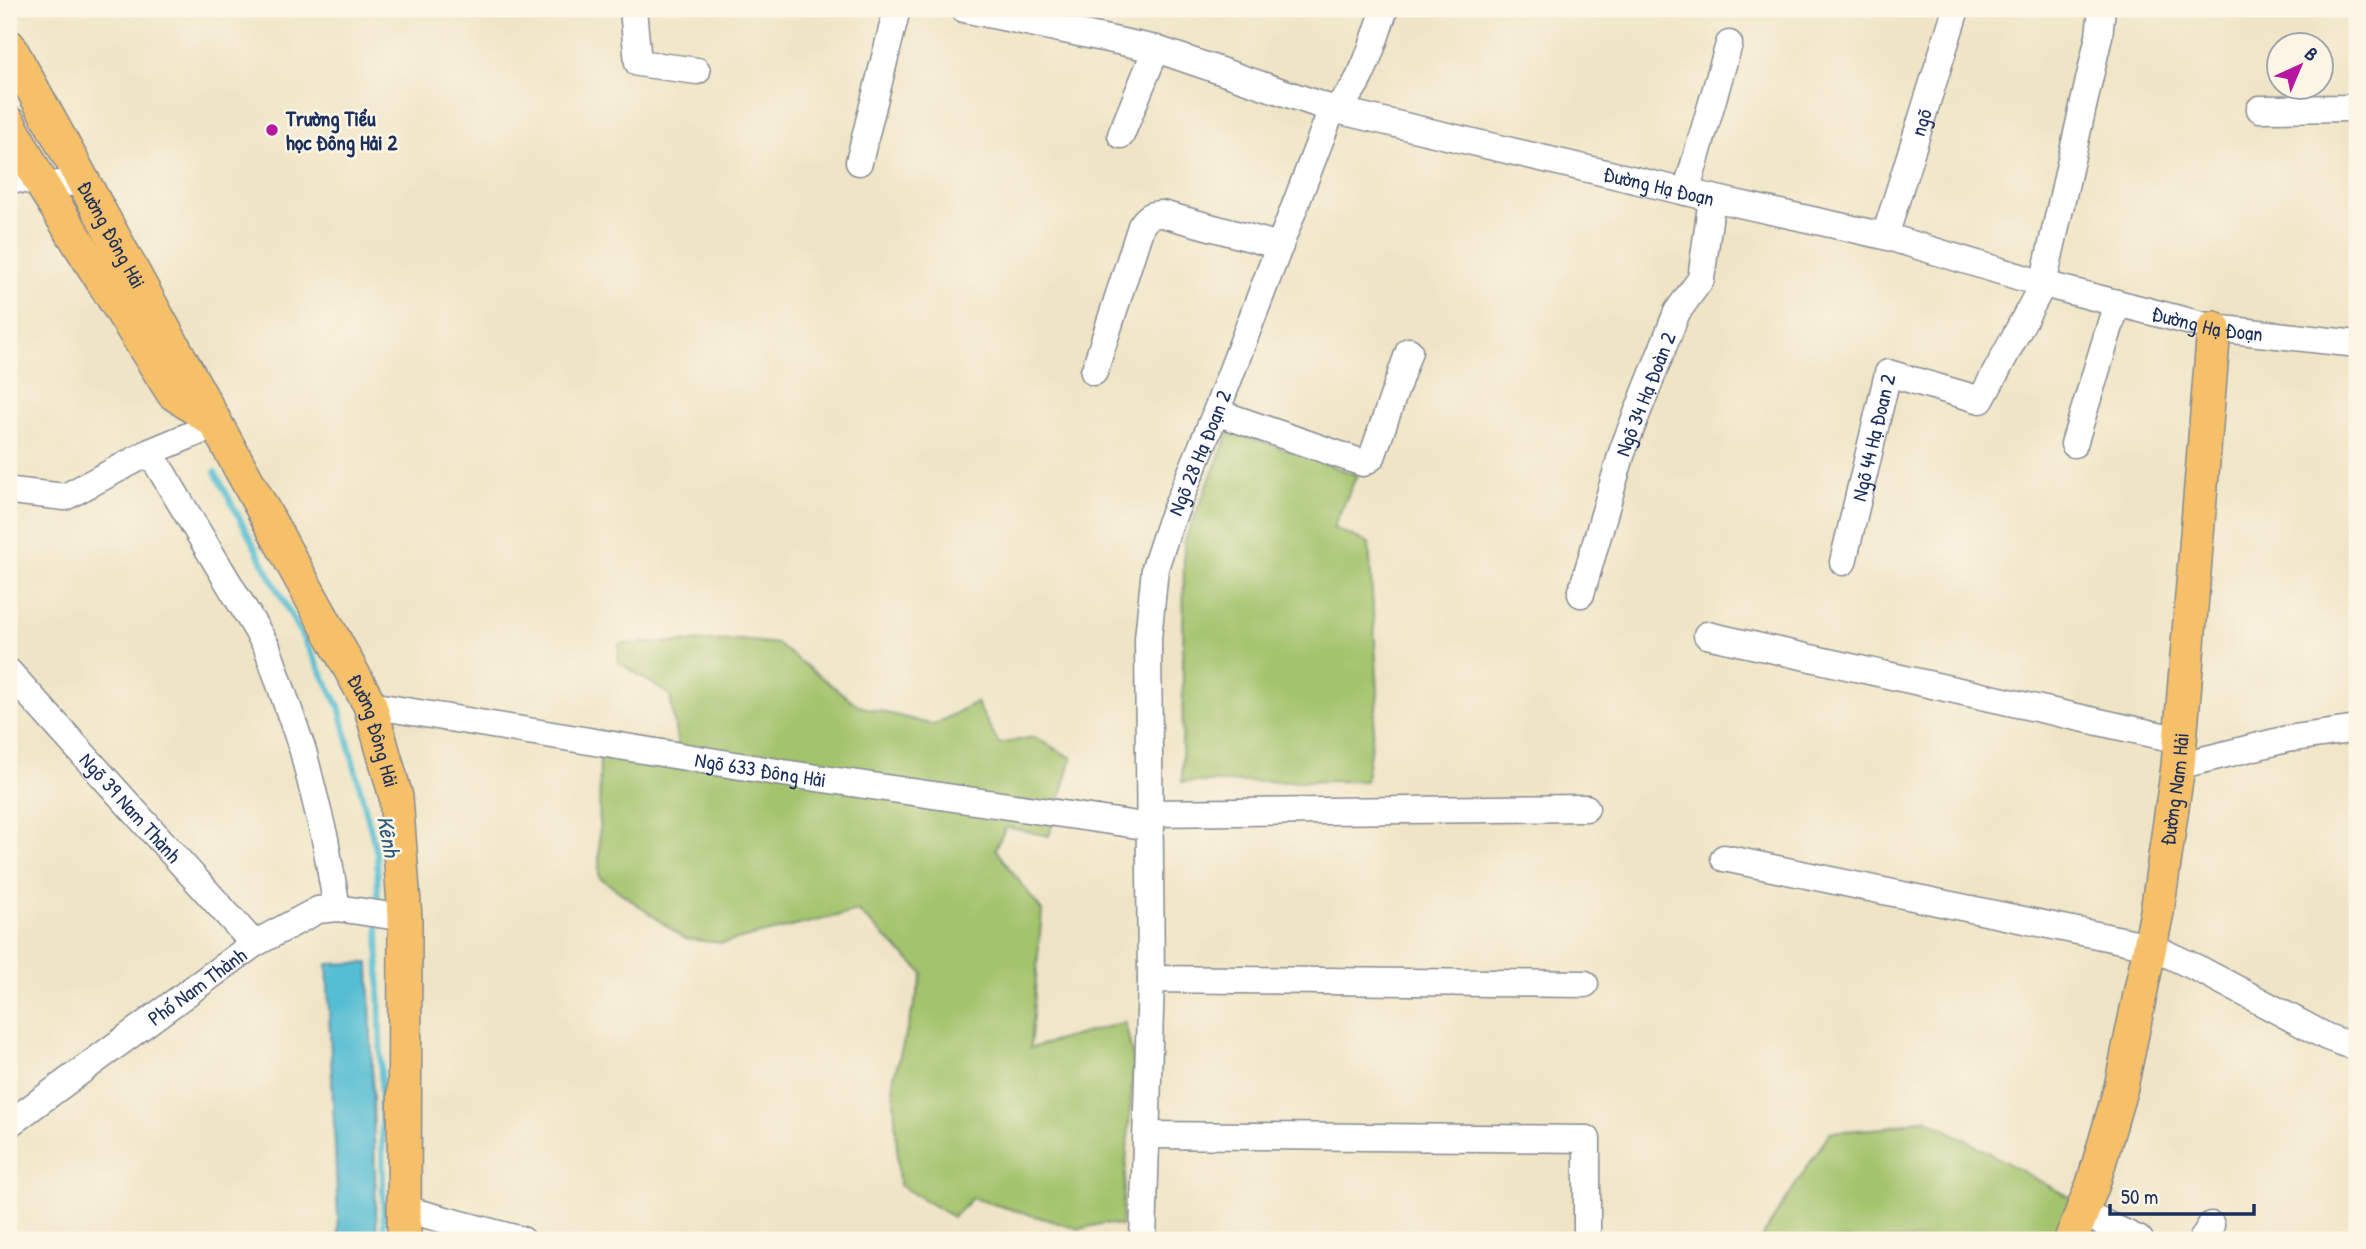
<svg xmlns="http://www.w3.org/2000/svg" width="2366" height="1249" font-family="'Patrick Hand',sans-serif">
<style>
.green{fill:#a3c36c;stroke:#5f7965;stroke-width:2}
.water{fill:#56bed3;stroke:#387698;stroke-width:2}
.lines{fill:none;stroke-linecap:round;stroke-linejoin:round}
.stream{stroke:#56bed3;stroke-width:6}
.minor-casing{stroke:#858a92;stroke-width:29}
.major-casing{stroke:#858a92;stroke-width:36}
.minor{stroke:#fff;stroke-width:26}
.major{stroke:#f6c06b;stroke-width:33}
.poi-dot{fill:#b5179e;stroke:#fcf5e5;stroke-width:2.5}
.labels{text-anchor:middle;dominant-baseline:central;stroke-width:5;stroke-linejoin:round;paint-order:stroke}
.poi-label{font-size:21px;font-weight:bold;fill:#1b2f5e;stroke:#fcf5e5;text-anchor:start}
.street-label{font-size:21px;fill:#1b2f5e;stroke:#fcf5e5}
.water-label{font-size:23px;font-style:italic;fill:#2d5a81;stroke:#fcf5e5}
</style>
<rect width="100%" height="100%" fill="#fcf5e5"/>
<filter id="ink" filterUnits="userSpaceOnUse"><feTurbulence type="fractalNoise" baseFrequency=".0143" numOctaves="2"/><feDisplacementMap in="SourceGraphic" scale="14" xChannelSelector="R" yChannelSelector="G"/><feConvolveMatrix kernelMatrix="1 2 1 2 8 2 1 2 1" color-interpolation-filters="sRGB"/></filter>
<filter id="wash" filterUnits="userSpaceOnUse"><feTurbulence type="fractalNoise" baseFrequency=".00686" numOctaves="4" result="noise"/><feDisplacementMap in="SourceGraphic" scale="28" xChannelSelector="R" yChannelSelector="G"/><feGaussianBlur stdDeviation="1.57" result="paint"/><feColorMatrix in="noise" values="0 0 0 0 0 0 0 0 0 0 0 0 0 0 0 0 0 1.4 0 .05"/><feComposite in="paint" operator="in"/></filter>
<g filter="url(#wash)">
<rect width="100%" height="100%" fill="#efe4c5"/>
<path class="green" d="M 1230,430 L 1357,475 L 1333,528 L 1369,543 L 1378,693 L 1366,781 L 1182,782 L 1184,542 Z
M 744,640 L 777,644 L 859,706 L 934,725 L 976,702 L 999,744 L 1034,737 L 1072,758 L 1049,836 L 1006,827 L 995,849 L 1042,911 L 1030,1048 L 1125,1022 L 1134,1063 L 1121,1226 L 1104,1223 L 1080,1229 L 972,1198 L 953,1217 L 899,1185 L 893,1080 L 923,973 L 858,911 L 723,943 L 685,939 L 599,877 L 600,731 L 678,747 L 670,695 L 618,662 L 619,644 Z
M 1926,1118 L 2072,1199 L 2051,1240 L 1760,1240 L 1830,1132 L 1884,1128 Z"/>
<path class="water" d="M 369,963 L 377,1240 L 339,1240 L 327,964 Z"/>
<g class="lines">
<path class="stream" d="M 215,472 L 339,706 L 377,854 L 378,906
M 378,920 L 384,1240"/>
</g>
</g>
<g filter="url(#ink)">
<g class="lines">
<g class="minor-casing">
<g id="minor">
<path d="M 633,9 L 638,63 L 697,71"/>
<path id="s1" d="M 964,9 L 1156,49 L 1332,109 L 1712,198 L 1885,236 L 2043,284 L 2214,328 L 2357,344"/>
<path d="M 2260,109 L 2357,108"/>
<path d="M 1121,135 L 1156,49"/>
<path d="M 859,162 L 897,9"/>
<path d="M 9,177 L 52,185 L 82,181"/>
<path d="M 1686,192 L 1729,44"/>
<path id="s2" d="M 1885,236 L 1956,9"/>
<path d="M 1094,372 L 1141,226 C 1147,217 1151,214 1162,214 L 1280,246"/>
<path d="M 1216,412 L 1363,463 L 1372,457 L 1409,351"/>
<path d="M 2074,444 L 2117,303"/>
<path d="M 150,452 L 267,647 L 303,751 L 325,839 L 337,908"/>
<path d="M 9,493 L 12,491 L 65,497 L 150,452 L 217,424"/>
<path id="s3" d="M 1843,562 L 1888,373 L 1981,400 L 2043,284 L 2099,36 L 2102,9"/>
<path id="s4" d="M 1581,594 L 1623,449 L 1677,312 L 1701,279 L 1712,198"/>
<path d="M 1707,635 L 2180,740"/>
<path id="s5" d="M 9,672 L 254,944"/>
<path id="s6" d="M 370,705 L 783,773 L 1151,827"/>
<path d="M 2178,766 L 2287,739 L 2357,729"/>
<path d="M 1150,813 L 1586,808"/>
<path d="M 1724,858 L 2150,946 L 2201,970 L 2327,1037 L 2357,1048"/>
<path d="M 1151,979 L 1585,984"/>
<path id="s7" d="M 9,1124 L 254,944 L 318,910 L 337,908 L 405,918"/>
<path d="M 1148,1135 L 1587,1139 L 1587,1240"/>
<path d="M 404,1209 L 522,1240"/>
<path d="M 2082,1213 L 2140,1240"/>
<path id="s8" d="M 1143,1240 L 1151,979 L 1148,639 L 1155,568 L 1170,523 L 1216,412 L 1332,109 C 1361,95 1374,38 1385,9"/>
<path d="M 2202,1240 L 2211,1225"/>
</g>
</g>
<g class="major-casing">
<g id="major">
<path id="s9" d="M 9,46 L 370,705 L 396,797 L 405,918 L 404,1240"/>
<path d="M 9,123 L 41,183 L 173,393 L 212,420"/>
<path id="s10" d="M 2071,1240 L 2093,1184 L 2121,1087 L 2157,912 L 2178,766 L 2214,328"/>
</g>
</g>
<use href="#minor" class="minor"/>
<use href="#major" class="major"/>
</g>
</g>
<circle class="poi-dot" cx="272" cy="130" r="7"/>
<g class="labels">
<g class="poi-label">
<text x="286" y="118">Trường Tiểu<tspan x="286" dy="24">học Đông Hải 2</tspan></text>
</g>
<g class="street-label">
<text stroke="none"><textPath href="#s2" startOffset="119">ngõ</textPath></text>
<text stroke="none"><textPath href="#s1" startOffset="718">Đường Hạ Đoạn</textPath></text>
<text stroke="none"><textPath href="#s9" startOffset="215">Đường Đông Hải</textPath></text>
<text stroke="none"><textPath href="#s1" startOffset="1284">Đường Hạ Đoạn</textPath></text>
<text stroke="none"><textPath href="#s4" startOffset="210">Ngõ 34 Hạ Đoàn 2</textPath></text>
<text stroke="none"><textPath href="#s3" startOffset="128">Ngõ 44 Hạ Đoan 2</textPath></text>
<text stroke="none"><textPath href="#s8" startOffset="796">Ngõ 28 Hạ Đoạn 2</textPath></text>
<text stroke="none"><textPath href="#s9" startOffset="777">Đường Đông Hải</textPath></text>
<text stroke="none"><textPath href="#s6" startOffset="396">Ngõ 633 Đông Hải</textPath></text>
<text stroke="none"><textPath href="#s10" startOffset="464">Đường Nam Hải</textPath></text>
<text stroke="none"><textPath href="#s5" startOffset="182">Ngõ 39 Nam Thành</textPath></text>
<text stroke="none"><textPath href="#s7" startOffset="233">Phố Nam Thành</textPath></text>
</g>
<g class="water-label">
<text transform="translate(389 836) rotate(79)">Kênh</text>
</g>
</g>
<rect width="2366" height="1249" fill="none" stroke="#fcf5e5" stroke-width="35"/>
<g transform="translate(2300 66) rotate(44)"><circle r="33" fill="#fcf5e5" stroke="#a2a6af" stroke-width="2"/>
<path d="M0-5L12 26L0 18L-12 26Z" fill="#b5179e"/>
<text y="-10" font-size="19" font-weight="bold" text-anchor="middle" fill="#1b2f5e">B</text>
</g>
<path d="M2110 1204v10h144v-10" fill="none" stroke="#1b2f5e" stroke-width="3.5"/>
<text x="2121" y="1204" font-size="21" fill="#1b2f5e" stroke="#fcf5e5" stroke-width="5" paint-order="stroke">50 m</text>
</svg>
